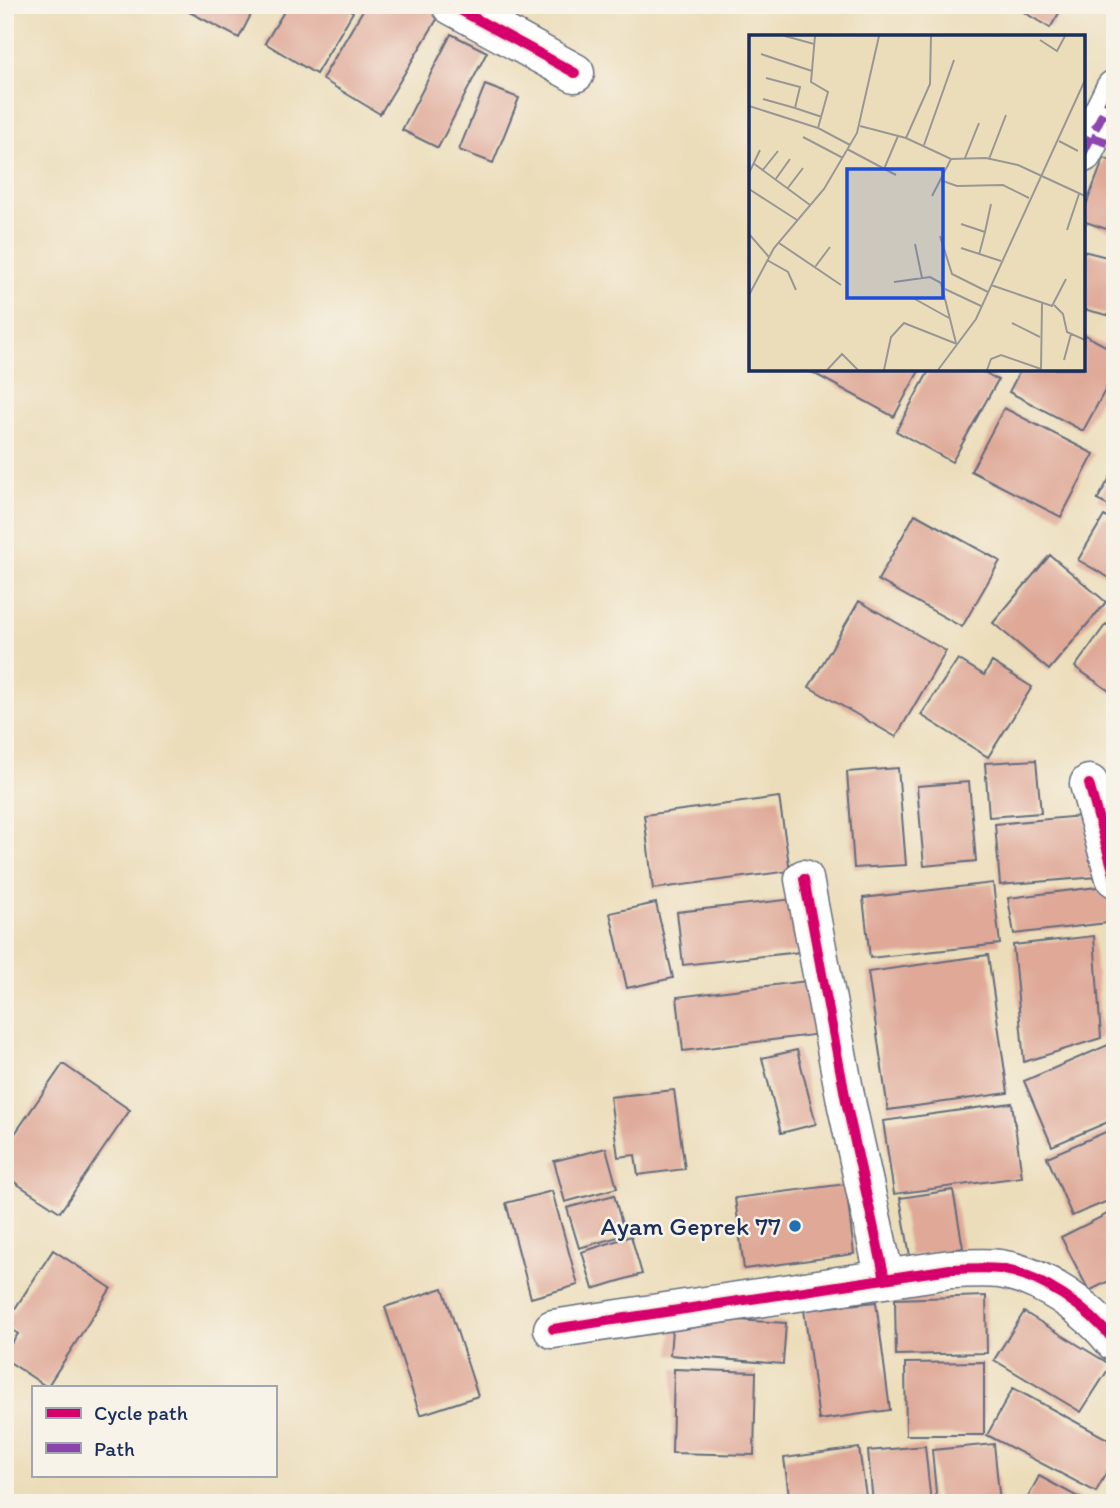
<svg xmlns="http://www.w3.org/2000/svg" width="1120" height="1508" font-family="Itim,sans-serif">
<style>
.building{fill:#dfa897}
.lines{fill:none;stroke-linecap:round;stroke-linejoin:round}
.minor-casing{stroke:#646c7e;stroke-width:41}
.minor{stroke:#fff;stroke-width:38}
.quiet{stroke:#8e44ad;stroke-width:9;stroke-dasharray:18 9;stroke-linecap:butt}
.cycleway-casing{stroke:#f7f3e8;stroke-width:15}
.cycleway{stroke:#d6006c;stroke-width:10}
.poi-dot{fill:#1f6fb2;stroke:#f7f3e8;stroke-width:2.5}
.labels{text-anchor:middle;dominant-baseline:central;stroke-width:5;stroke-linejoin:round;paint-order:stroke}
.poi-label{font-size:26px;fill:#1b2f5e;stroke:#f7f3e8;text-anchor:end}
.inset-road{fill:none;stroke:#989795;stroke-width:2}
.view{fill:#1d4ed8;fill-opacity:0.15;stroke:#1d4ed8;stroke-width:3.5}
.inset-edge{fill:none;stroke:#1b2f5e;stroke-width:3.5}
</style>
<rect width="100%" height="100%" fill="#f7f3e8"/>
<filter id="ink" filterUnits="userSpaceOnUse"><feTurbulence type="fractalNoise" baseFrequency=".0143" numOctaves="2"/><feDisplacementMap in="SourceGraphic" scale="14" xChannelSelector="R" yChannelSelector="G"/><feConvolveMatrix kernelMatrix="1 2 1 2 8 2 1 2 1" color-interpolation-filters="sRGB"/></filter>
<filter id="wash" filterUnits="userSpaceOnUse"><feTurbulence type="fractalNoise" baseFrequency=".00686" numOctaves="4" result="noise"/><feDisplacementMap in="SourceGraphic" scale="28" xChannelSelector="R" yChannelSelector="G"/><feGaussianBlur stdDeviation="1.57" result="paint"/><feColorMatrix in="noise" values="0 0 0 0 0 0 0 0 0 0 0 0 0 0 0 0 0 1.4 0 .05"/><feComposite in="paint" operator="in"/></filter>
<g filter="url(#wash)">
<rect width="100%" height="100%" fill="#ecddba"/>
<g id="blocks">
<path class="building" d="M 176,5 L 256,5 L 239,38 Z
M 288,5 L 343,5 L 353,12 L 316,74 L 265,43 Z
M 366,5 L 421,5 L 439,16 L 380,114 L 322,79 Z
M 1012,5 L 1064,5 L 1050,28 Z
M 451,34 L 487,52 L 438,148 L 402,130 Z
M 485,85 L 519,98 L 493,163 L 459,150 Z
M 1104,158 L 1115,162 L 1115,232 L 1083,221 L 1083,213 Z
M 1083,251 L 1115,259 L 1115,317 L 1083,309 Z
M 1083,334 L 1115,351 L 1115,372 L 1083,431 L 1009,392 L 1021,369 L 1083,369 Z
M 806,369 L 920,369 L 894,417 Z
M 930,369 L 979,369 L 998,380 L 952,462 L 896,431 Z
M 1004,408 L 1094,454 L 1061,517 L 971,471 Z
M 1115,469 L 1115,509 L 1097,500 Z
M 915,514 L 1000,561 L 962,627 L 878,580 Z
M 1104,516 L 1115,522 L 1115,581 L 1078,560 Z
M 1050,555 L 1106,602 L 1049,670 L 993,623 Z
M 859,601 L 946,651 L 896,737 L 809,687 Z
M 1106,624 L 1115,630 L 1115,695 L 1075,667 Z
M 958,659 L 984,675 L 992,662 L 1032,687 L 988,757 L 921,715 Z
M 1036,760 L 1041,813 L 989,817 L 985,763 Z
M 898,768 L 906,865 L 854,868 L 847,772 Z
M 969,782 L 976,861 L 924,866 L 917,786 Z
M 779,797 L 790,871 L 653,889 L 644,815 Z
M 1092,815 L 1097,877 L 1000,885 L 995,824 Z
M 993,883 L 1000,944 L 870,958 L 863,898 Z
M 1114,885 L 1115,922 L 1014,934 L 1008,898 Z
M 794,899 L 800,952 L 683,965 L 677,912 Z
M 656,903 L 673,978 L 627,988 L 610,913 Z
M 1094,936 L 1101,1038 L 1024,1062 L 1013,945 Z
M 988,955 L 1008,1093 L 888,1110 L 868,972 Z
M 815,980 L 821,1034 L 683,1051 L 677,997 Z
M 1115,1042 L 1115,1119 L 1052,1146 L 1024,1081 Z
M 797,1050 L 816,1124 L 781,1133 L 762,1058 Z
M 63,1064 L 130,1110 L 60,1212 L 5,1176 L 5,1148 Z
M 674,1090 L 685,1169 L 638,1175 L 635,1155 L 618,1157 L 610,1097 Z
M 1012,1103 L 1022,1177 L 894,1194 L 883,1121 Z
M 1115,1128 L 1115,1198 L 1072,1216 L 1047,1157 Z
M 606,1148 L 617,1188 L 565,1202 L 554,1161 Z
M 846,1184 L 854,1254 L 744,1269 L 735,1198 Z
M 953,1190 L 963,1248 L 910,1256 L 900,1198 Z
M 552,1191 L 578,1285 L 531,1298 L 506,1203 Z
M 614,1195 L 625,1235 L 579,1248 L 567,1208 Z
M 1115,1210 L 1115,1278 L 1089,1291 L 1061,1237 Z
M 631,1236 L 642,1274 L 593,1289 L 582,1252 Z
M 53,1250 L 111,1288 L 47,1387 L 5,1359 L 5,1352 L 18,1334 L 5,1324 Z
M 443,1288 L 478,1396 L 420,1415 L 385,1307 Z
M 986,1296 L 987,1353 L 896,1355 L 895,1299 Z
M 876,1302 L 890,1410 L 819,1420 L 804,1310 Z
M 1024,1312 L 1111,1365 L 1081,1412 L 994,1360 Z
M 673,1316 L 786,1323 L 783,1364 L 670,1355 Z
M 984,1362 L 984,1435 L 906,1435 L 905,1363 Z
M 674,1369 L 756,1372 L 754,1455 L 672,1453 Z
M 1013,1388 L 1115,1443 L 1115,1456 L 1096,1492 L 987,1435 Z
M 994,1444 L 1000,1503 L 937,1503 L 932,1450 Z
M 925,1446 L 931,1503 L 873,1503 L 868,1451 Z
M 859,1448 L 867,1503 L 823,1503 L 823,1500 L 790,1503 L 784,1458 Z
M 1039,1476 L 1089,1503 L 1025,1503 Z"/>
</g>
</g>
<g filter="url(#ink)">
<use href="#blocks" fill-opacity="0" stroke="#646c7e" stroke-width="2"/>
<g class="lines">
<g class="minor-casing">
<path id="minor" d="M 451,5 L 575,73
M 1083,153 L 1115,89
M 1089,784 L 1115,878
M 804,879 L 847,1106 L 885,1279
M 553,1329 L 950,1269 C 966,1269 983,1267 1000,1269 C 1043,1276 1088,1308 1115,1342"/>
</g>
<use href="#minor" class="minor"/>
<path class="quiet" d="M 1091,137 L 1115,145
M 1083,153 L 1115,89"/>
<g class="cycleway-casing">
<path id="cycleway" d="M 451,5 L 575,73
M 1089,784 L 1115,878
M 804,879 L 847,1106 L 885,1279
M 553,1329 L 950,1269 C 966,1269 983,1267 1000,1269 C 1043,1276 1088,1308 1115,1342"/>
</g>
<use href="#cycleway" class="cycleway"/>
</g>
</g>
<circle class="poi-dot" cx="795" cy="1226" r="7"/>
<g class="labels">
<g class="poi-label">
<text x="781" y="1226">Ayam Geprek 77</text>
</g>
</g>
<g transform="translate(749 35)">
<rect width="336" height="336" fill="#ecddba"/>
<path class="inset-road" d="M 36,1 L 65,9M 66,1 L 62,47 L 79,57 L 69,93 L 101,110M 291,5 L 308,16 L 316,1M 12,19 L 63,36M 17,43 L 51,52 L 46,73 L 73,82M 14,64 L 46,73M 0,71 L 69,93M 111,91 L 157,103 L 202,124 L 237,123 L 269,130 L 336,161M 54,102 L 94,123M 157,103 L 181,49 L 182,1M 310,106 L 329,116M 175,110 L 205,25M 98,114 L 147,140M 216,123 L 230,88M 240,124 L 257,80M 4,128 L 61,170M 135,134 L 149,101M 13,136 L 29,116M 0,138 L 11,115M 26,145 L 41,124M 191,145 L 208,151 L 254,150 L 280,163M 0,154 L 48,185M 38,154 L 54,133M 183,161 L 202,124M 212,189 L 236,197 L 230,220M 318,195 L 330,159M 236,197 L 242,169M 0,199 L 20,222M 191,201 L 203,239 L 239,257M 30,208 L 92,250M 166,209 L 173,243M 212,213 L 252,226M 18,225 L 39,237 L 47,255M 66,232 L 81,212M 145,247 L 181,242 L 192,248 L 207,308M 242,250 L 303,271 L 317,244M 196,254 L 232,271M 0,260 L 25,213 L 75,154 L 108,98 L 130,1M 164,263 L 200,283M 305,270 L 314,279 L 318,297 L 336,305M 263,288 L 291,302M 315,325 L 322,299M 78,335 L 93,319 L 109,335M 135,335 L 142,302 L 155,288 L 208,309M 189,335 L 227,284 L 336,45M 238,335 L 242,324 L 252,320 L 292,334M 292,335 L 293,268"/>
<path class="view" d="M 98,134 L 194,134 L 194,263 L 98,263 Z"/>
<rect width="336" height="336" class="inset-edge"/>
</g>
<rect width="1120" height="1508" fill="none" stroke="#f7f3e8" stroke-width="28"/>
<rect x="32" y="1386" width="245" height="91" fill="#f7f3e8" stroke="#9fa5b1" stroke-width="2"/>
<rect x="46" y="1408" width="35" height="10" fill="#d6006c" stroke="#9fa5b1" stroke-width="2"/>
<text x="94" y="1420" font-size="21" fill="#1b2f5e">Cycle path</text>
<rect x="46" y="1443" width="35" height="10" fill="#8e44ad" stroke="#9fa5b1" stroke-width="2"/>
<text x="94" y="1456" font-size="21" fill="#1b2f5e">Path</text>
</svg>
